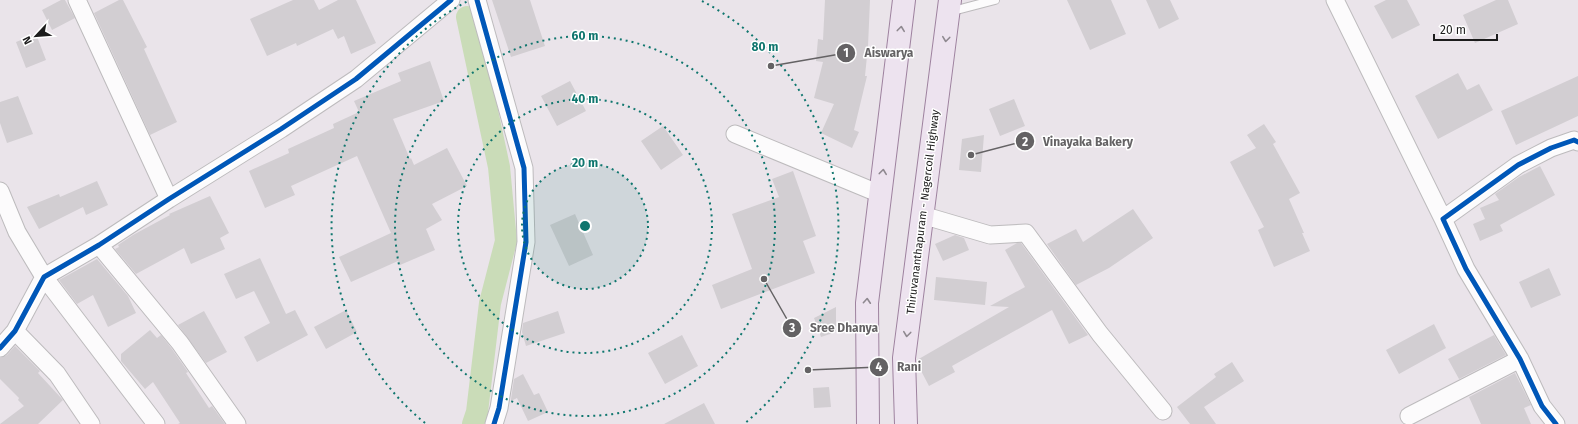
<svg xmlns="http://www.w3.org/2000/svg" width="1578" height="424" font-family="'Fira Sans',sans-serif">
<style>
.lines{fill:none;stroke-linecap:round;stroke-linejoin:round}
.canal{stroke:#cadcb8;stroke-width:22}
.building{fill:#d2ced2}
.service-casing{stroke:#bdbbbd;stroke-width:10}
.minor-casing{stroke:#bdbbbd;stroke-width:19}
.primary-casing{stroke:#9e829f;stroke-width:24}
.service{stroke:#fcfbfc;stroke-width:8}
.minor{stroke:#fcfbfc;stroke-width:17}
.primary{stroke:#ede3ef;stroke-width:22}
.cycleway-casing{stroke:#fff;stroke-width:8}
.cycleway{stroke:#0057b8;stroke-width:5}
.oneway{stroke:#8f8990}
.ring{fill:none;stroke:#0f766e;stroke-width:2;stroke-dasharray:2 4}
.labels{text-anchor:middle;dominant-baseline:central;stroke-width:3;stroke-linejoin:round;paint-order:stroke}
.street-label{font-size:11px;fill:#1c1c1c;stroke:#fff}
.centre{fill:#0f766e;stroke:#fff;stroke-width:2}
.ring-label{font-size:12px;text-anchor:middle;font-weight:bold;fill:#0f766e;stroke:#fff;stroke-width:3;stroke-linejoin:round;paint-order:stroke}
.leader{fill:none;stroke:#646264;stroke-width:1.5}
.callout-dot{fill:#646264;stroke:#fff;stroke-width:1.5}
.mark-label{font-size:12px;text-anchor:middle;font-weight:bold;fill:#fff}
.callout-label{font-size:12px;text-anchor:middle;font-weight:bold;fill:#646264;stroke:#fff;stroke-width:3;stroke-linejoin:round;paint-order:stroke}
</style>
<rect width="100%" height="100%" fill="#eae4ea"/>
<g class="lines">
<path class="canal" d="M 467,17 L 499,167 L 506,241 L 490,303 L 477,412 L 473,424"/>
</g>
<path class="building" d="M 61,0 L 65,0 L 75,18 L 52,30 L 42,10 Z
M 119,0 L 123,0 L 147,47 L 144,49 L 177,122 L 150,135 L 94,13 Z
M 293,0 L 314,0 L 319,10 L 338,0 L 356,0 L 376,43 L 351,54 L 344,36 L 338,39 L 333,29 L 297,46 L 296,43 L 267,56 L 250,19 Z
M 492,0 L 530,0 L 545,46 L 511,57 Z
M 825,0 L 870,0 L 868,46 L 865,76 L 867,76 L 854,130 L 859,132 L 852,148 L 821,133 L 834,104 L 814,98 L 823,62 L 816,61 L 818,39 L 823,40 Z
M 1067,0 L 1111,0 L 1126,34 L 1090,50 Z
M 1146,0 L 1170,0 L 1179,19 L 1159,29 Z
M 1386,0 L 1407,0 L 1420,25 L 1392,39 L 1374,6 Z
M 1496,0 L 1508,0 L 1518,24 L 1475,43 L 1463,15 Z
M 36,34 L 46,60 L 26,68 L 16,42 Z
M 430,61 L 444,101 L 393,119 L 410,159 L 411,158 L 414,165 L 447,148 L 467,186 L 432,204 L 442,220 L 426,229 L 435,250 L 400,265 L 398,261 L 351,282 L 339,257 L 391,233 L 357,156 L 291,186 L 295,195 L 265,208 L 249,171 L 289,153 L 288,149 L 334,128 L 333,124 L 359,112 L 354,101 L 401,81 L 398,73 Z
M 1458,73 L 1467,90 L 1479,84 L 1493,110 L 1438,139 L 1415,96 Z
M 1578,76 L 1578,116 L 1516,145 L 1501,111 Z
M 570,81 L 586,111 L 557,126 L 541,96 Z
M 18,96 L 33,134 L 7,143 L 0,123 L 0,102 Z
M 1014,99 L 1025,126 L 1000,136 L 989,109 Z
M 1264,124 L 1276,142 L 1273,144 L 1300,193 L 1289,199 L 1304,233 L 1302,233 L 1310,251 L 1274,267 L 1258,230 L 1264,227 L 1230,162 L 1256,148 L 1247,135 Z
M 663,126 L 683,155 L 661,170 L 641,141 Z
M 984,135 L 981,172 L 959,170 L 962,139 Z
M 1540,166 L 1555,195 L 1500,225 L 1503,231 L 1480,241 L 1473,224 L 1485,219 L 1480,208 L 1499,200 L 1495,194 L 1519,177 Z
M 793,171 L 816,236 L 803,241 L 815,273 L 721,309 L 712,285 L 752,269 L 732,214 L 779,197 L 772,179 Z
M 97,181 L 108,205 L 86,215 L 83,207 L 39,229 L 27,207 L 59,194 L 60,197 Z
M 210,196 L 229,233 L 220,238 L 225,249 L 191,264 L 184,248 L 136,274 L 115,249 L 119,247 L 118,245 L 133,235 L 170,215 L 169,214 Z
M 1133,209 L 1153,238 L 1109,268 L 1076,285 L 1047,244 L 1076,229 L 1083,242 Z
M 575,214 L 593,255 L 569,266 L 550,225 Z
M 955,235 L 964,238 L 969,250 L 943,261 L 935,244 Z
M 1017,243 L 1021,243 L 1088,335 L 1069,344 L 1052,310 L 952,366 L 955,372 L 929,386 L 917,363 L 917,360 L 1009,307 L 990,306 L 1025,287 L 1005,250 Z
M 260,258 L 286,314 L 295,310 L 308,335 L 257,362 L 244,337 L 270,323 L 254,291 L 236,299 L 224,274 Z
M 97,259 L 128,296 L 136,313 L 108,327 L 93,295 L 77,304 L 59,280 Z
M 1549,268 L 1561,295 L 1531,308 L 1519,282 Z
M 936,277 L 987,282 L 985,305 L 934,300 Z
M 836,307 L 836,332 L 821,337 L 814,318 Z
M 346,310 L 357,332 L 326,349 L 314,327 Z
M 204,311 L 227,352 L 206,363 L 178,325 Z
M 558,311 L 565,333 L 526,346 L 522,332 L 523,323 Z
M 1434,324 L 1446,348 L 1399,374 L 1386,350 Z
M 150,330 L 157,338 L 161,335 L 172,349 L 188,372 L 186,373 L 209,408 L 212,406 L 225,424 L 178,424 L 180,423 L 153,382 L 145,389 L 121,361 L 121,354 Z
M 682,335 L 698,366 L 665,384 L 648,353 Z
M 1494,335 L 1506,355 L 1459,379 L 1448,359 Z
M 15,346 L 40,371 L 38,373 L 63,400 L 38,424 L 0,424 L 24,406 L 18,400 L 19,398 L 0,379 L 0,358 L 7,355 Z
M 1232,362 L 1244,381 L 1204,407 L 1216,424 L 1190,424 L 1177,407 L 1216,377 L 1214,374 Z
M 1515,373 L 1531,405 L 1524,408 L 1531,424 L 1481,424 L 1469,397 Z
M 523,374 L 534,395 L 539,393 L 548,412 L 528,421 L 517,398 L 511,401 L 511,399 L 514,379 Z
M 829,387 L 831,407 L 814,408 L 813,388 Z
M 704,403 L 715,424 L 664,424 Z"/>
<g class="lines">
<g class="service-casing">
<path id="service" d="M 949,12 L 995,0"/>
</g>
<g class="minor-casing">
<path id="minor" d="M 77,0 L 169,199
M 477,0 L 524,168 L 526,242 L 499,408 L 494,424
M 1335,0 L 1443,219
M 735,134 L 880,194
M 0,191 L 17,232 L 44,277 L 156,424
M 922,215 L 990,235 L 1026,233 L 1100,334 L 1163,411
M 99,245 L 180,343 L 237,424
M 15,331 L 57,374 L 91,424
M 0,348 L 15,331 L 44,277 L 99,245 L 169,199 L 281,129 L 356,79 L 451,0
M 1409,416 L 1520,359
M 1556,424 L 1542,406 L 1520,359 L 1466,269 L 1443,219 L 1518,165 L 1551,148 L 1574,140 L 1578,142"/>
</g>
<g class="primary-casing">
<path id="primary" d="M 868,424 L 867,303 L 904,0
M 906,424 L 904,358 L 950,0"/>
</g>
<use href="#service" class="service"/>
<use href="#minor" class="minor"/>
<use href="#primary" class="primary"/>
<g class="cycleway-casing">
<path id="cycleway" d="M 477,0 L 524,168 L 526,242 L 499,408 L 494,424
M 0,348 L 15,331 L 44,277 L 99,245 L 169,199 L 281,129 L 356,79 L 451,0
M 1556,424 L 1542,406 L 1520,359 L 1466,269 L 1443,219 L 1518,165 L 1551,148 L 1574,140 L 1578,142"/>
</g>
<use href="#cycleway" class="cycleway"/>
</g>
<defs><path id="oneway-chevron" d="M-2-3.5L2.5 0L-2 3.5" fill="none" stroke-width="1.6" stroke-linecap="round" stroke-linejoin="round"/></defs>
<g class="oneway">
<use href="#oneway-chevron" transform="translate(901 29) rotate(-83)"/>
<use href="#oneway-chevron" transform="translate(946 39) rotate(97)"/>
<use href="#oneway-chevron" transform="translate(883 172) rotate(-83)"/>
<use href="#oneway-chevron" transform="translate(867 301) rotate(-86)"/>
<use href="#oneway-chevron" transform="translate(907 334) rotate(97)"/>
</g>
<circle cx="585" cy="226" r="63" fill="#0f766e" fill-opacity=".12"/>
<g class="ring">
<circle cx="585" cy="226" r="63"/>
<circle cx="585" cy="226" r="127"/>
<circle cx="585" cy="226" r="190"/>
<path d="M425 423A254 254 0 0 1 468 1M702 1A254 254 0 0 1 745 423"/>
</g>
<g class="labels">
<g class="street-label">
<text transform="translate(923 212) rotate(-83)">Thiruvananthapuram - Nagercoil Highway</text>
</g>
</g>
<circle cx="585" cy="226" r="6" class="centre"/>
<g class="ring-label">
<text x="585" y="40">60 m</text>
<text x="765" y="51">80 m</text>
<text x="585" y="103">40 m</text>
<text x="585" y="167">20 m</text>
</g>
<path class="leader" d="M771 66L846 53M971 155L1025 141M764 279L792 328M808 370L879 367"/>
<g class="callout-dot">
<circle cx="771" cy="66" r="4"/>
<circle cx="971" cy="155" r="4"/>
<circle cx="764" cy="279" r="4"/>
<circle cx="808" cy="370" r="4"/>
<circle cx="846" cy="53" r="10"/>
<circle cx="1025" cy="141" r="10"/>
<circle cx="792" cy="328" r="10"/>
<circle cx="879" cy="367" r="10"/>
</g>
<g class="mark-label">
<text x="846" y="57">1</text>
<text x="1025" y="146">2</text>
<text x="792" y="332">3</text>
<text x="879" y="371">4</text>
</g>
<g class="callout-label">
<text x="889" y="57">Aiswarya</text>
<text x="1088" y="146">Vinayaka Bakery</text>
<text x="844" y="332">Sree Dhanya</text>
<text x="909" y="371">Rani</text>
</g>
<g transform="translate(36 36) rotate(244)" stroke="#ffffff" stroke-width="3" paint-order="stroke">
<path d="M0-3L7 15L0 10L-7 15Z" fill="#1c1c1c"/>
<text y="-6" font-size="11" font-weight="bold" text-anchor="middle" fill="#1c1c1c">N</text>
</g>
<path d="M1434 34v6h63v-6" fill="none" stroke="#1c1c1c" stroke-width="2"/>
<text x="1440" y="34" font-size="12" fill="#1c1c1c" stroke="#ffffff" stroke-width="3" paint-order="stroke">20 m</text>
</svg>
